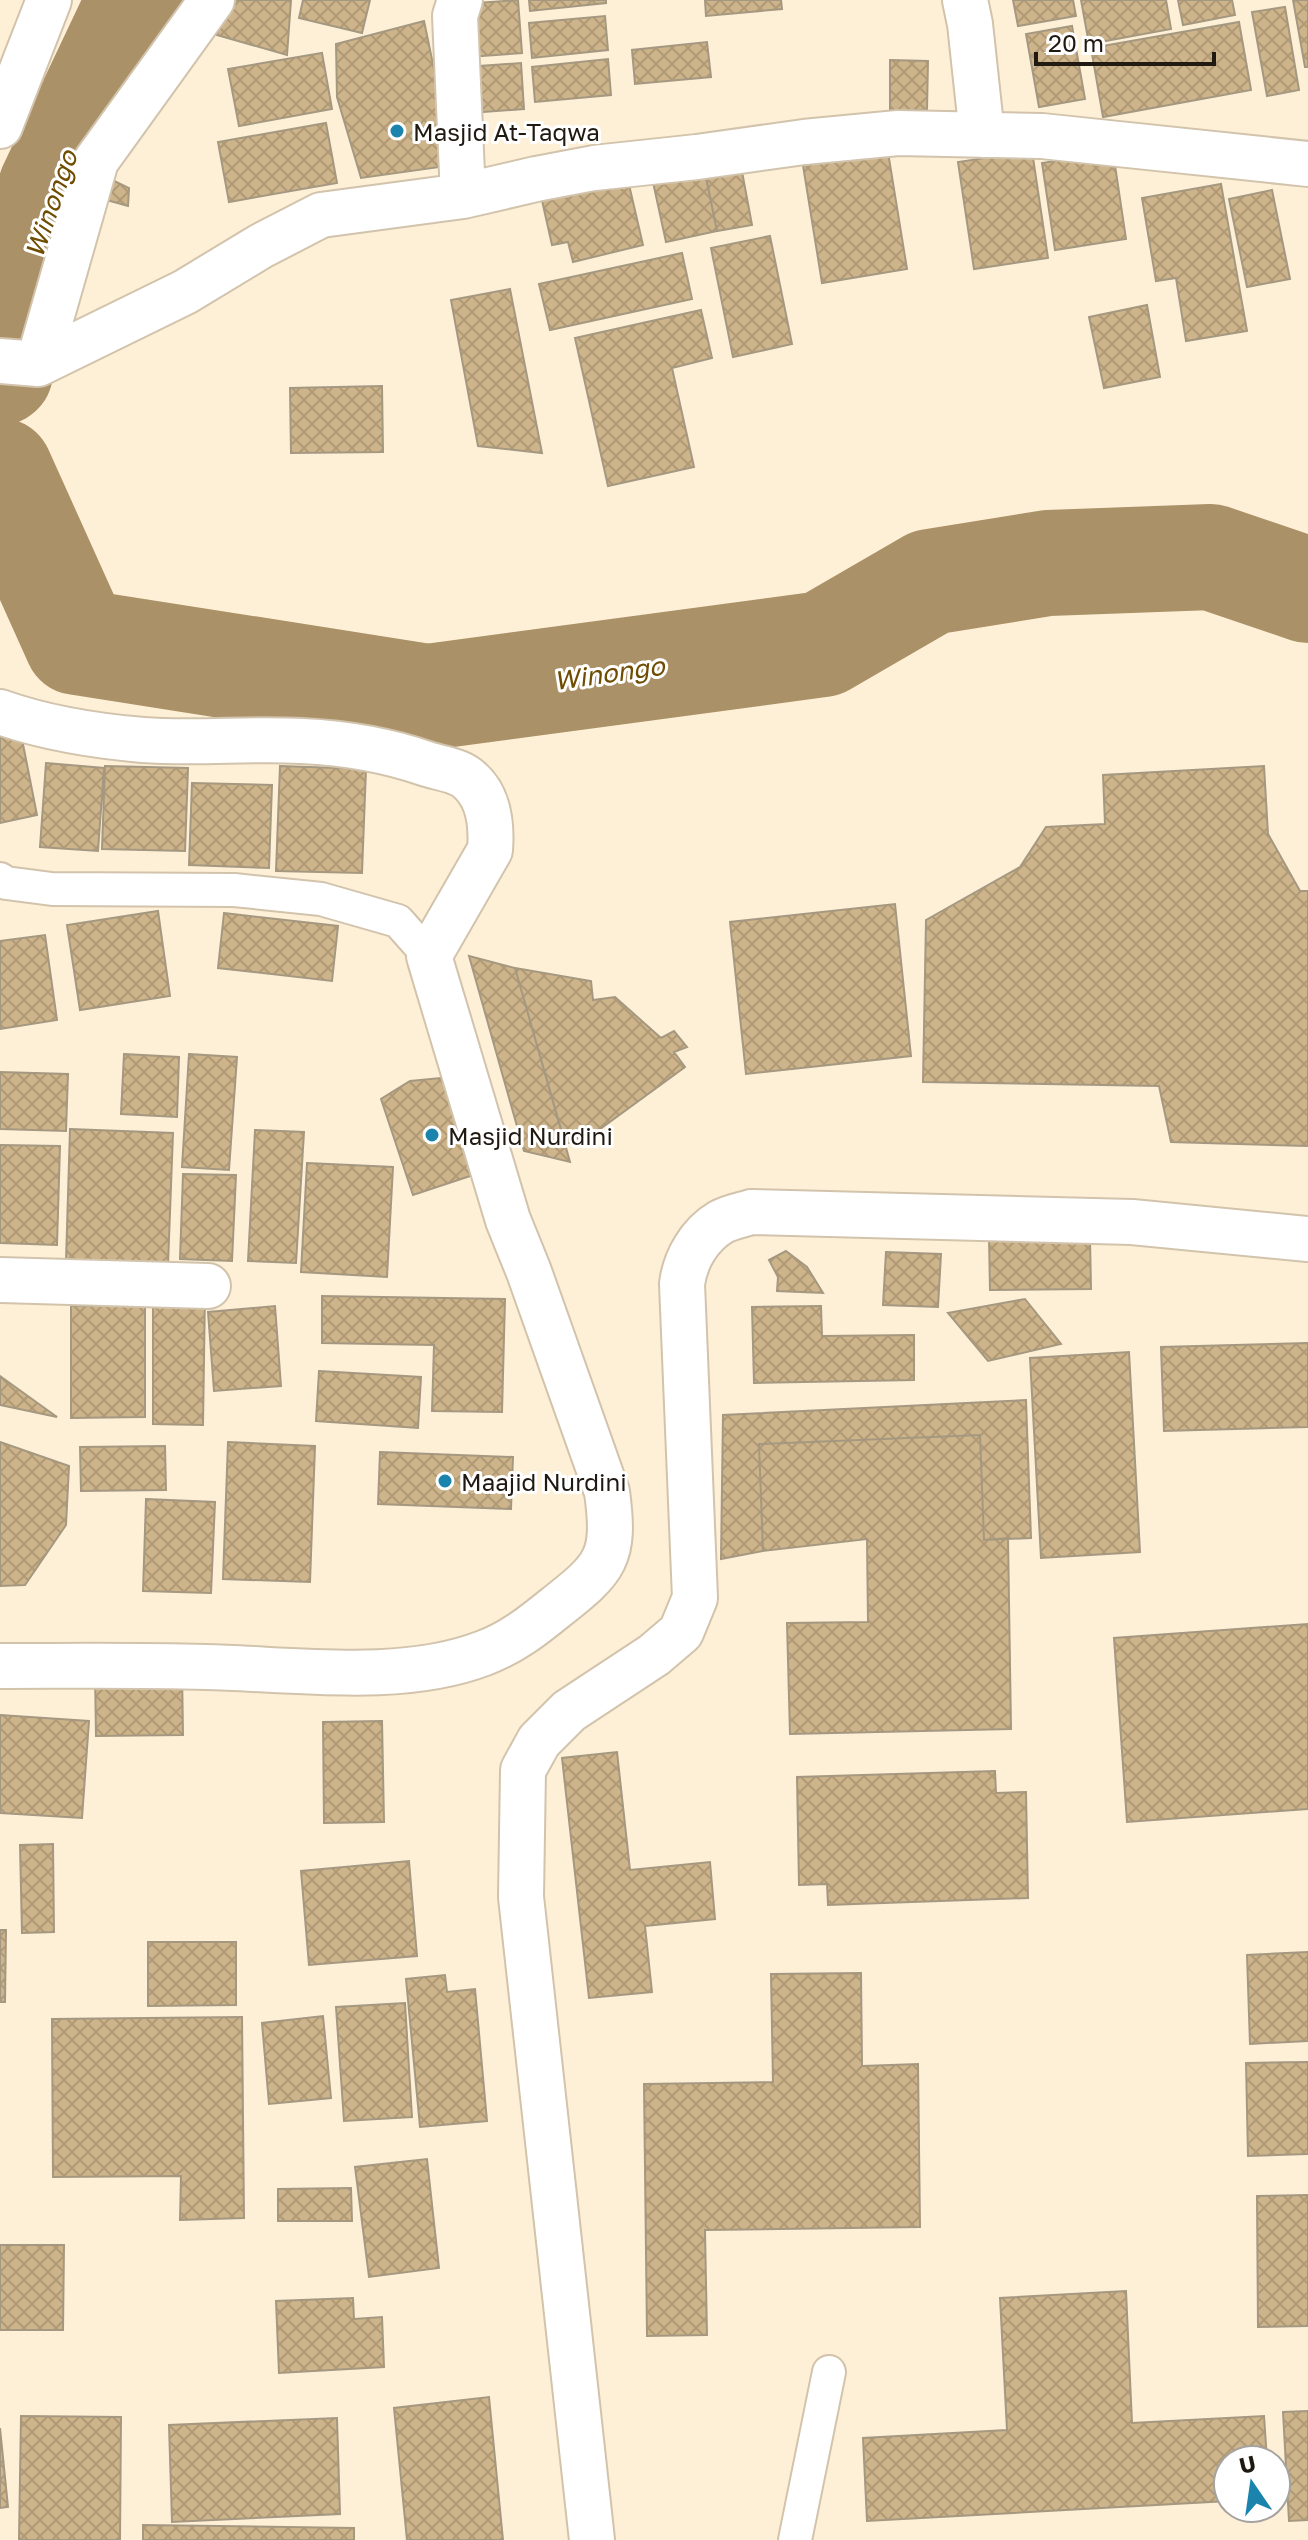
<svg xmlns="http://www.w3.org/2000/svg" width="1308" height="2540" font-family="'Golos Text',sans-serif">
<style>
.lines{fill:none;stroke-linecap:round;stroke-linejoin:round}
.river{stroke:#aa9168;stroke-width:106}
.building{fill:url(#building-cross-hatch);stroke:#a59881;stroke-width:2}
.lane-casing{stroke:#d2c3ac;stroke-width:36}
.street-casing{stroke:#d2c3ac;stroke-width:48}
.lane{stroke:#fff;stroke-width:32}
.street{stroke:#fff;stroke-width:44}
.poi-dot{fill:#1a84ac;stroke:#fff;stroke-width:3}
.labels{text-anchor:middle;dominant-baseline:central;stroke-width:6;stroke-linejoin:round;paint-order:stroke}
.poi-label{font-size:24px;fill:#1f1911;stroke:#fff;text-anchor:start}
.water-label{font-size:26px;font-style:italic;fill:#6f4d00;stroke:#fff}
</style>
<defs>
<pattern id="building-cross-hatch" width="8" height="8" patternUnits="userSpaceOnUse" patternTransform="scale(2)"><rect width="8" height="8" fill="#ceb48a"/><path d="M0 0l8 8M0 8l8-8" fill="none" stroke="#b09a76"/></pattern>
</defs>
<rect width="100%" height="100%" fill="#fef0d7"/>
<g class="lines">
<path class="river" d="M 0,372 L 51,188 L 140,0
M 0,471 L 77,642 L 428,697 L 823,644 L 930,582 L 1048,563 L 1211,557 L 1308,590"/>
</g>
<path class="building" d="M 225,0 L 291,0 L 287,55 L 217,35 Z
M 303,0 L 370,0 L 362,33 L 299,18 Z
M 518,0 L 522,53 L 469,57 L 464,4 Z
M 529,0 L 606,0 L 606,3 L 530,11 Z
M 705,0 L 781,0 L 782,9 L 706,16 Z
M 1013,0 L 1073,0 L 1076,16 L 1018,26 Z
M 1081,0 L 1166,0 L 1171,29 L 1089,44 Z
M 1178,0 L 1232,0 L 1235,15 L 1183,25 Z
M 1293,0 L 1308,0 L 1308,67 L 1305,67 Z
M 1285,7 L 1299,90 L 1267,96 L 1252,12 Z
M 605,16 L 608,50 L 532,58 L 529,23 Z
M 424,21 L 454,165 L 361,178 L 337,97 L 336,44 Z
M 1239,22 L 1251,90 L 1103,117 L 1091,48 Z
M 1072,26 L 1085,99 L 1039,107 L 1026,34 Z
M 707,42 L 711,77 L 635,84 L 632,50 Z
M 322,53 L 332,109 L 239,126 L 228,69 Z
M 608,59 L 611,95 L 535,102 L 532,67 Z
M 890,60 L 928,61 L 927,110 L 890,110 Z
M 521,63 L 524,109 L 470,113 L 466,67 Z
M 326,123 L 337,183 L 229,202 L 218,142 Z
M 886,140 L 907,269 L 822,283 L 801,153 Z
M 1032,151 L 1048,258 L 974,269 L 958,162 Z
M 1113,152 L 1126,239 L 1055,250 L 1042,163 Z
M 740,161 L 752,225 L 717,231 L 704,168 Z
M 703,162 L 717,231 L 666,242 L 651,173 Z
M 627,176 L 643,245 L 573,262 L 568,242 L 552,245 L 541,196 Z
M 108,178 L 129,188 L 128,206 L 103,199 Z
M 1221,184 L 1247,331 L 1186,341 L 1176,278 L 1156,281 L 1142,198 Z
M 1272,190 L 1290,279 L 1247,287 L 1229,199 Z
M 770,236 L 792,344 L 733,357 L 711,248 Z
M 682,253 L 692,299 L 550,330 L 539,284 Z
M 510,289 L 542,453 L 478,446 L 451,300 Z
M 1147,305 L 1160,377 L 1104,388 L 1089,317 Z
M 701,310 L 712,358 L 672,368 L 694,467 L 608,486 L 575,338 Z
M 382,386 L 383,452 L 291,453 L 290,388 Z
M 20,729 L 37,815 L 0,823 L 0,733 Z
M 46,763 L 104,768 L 98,851 L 40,847 Z
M 105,766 L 188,768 L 185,851 L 102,849 Z
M 280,766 L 366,769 L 362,873 L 276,871 Z
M 1264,766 L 1268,834 L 1300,891 L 1308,891 L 1308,1146 L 1171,1142 L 1159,1086 L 923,1082 L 926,920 L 1020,867 L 1046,827 L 1105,824 L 1103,775 Z
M 192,783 L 272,785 L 269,868 L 189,865 Z
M 895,904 L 911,1056 L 746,1074 L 730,922 Z
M 158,911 L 170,996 L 80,1010 L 67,925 Z
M 224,913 L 338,926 L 332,981 L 218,968 Z
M 45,935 L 57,1020 L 0,1029 L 0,941 Z
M 469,956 L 515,968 L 570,1162 L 524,1151 Z
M 515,968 L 591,981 L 593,1000 L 615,997 L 661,1038 L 674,1031 L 687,1047 L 674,1052 L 685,1067 L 581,1143 L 565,1143 Z
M 124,1054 L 179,1057 L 177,1117 L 121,1114 Z
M 189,1054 L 237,1057 L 229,1170 L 182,1167 Z
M 0,1072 L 68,1074 L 66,1131 L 0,1129 Z
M 451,1077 L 482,1172 L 413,1195 L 381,1099 L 410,1081 Z
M 70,1129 L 173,1133 L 168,1265 L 66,1261 Z
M 255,1130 L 304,1132 L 296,1263 L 248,1261 Z
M 0,1145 L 60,1146 L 57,1245 L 0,1243 Z
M 307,1163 L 393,1167 L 387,1277 L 301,1272 Z
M 183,1174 L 236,1175 L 232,1261 L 180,1259 Z
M 989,1238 L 1090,1238 L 1091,1289 L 990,1290 Z
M 786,1251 L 807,1267 L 823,1293 L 777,1291 L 778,1277 L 769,1260 Z
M 886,1252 L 941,1254 L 938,1307 L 883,1305 Z
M 153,1292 L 205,1292 L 203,1425 L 153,1424 Z
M 322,1296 L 505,1299 L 502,1412 L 432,1411 L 434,1345 L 322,1343 Z
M 1025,1299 L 1061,1344 L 988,1361 L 948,1313 Z
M 71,1306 L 145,1306 L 145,1417 L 71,1418 Z
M 275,1306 L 281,1386 L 214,1391 L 208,1312 Z
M 821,1306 L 822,1336 L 914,1335 L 914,1380 L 754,1383 L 752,1307 Z
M 1308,1343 L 1308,1427 L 1164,1431 L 1161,1347 Z
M 1129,1352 L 1140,1552 L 1041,1558 L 1030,1358 Z
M 319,1371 L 421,1377 L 418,1428 L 316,1421 Z
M 0,1376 L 57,1417 L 0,1405 Z
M 1026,1400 L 1031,1538 L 984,1540 L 980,1435 L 759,1444 L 763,1551 L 721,1559 L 723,1415 Z
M 980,1435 L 984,1540 L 1008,1538 L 1011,1729 L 790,1734 L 787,1623 L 868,1622 L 867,1539 L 763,1551 L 759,1444 Z
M 0,1442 L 69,1466 L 66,1525 L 25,1585 L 0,1586 Z
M 228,1442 L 315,1446 L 310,1582 L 223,1579 Z
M 165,1446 L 166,1490 L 81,1491 L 80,1447 Z
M 380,1452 L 513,1457 L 511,1509 L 378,1504 Z
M 146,1499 L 215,1502 L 211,1593 L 143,1591 Z
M 1308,1624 L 1308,1809 L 1127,1822 L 1114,1638 Z
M 182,1671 L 183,1735 L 96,1736 L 95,1673 Z
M 0,1715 L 89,1721 L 82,1818 L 0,1813 Z
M 382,1721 L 384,1822 L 324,1823 L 323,1722 Z
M 617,1752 L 630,1870 L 710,1862 L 715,1919 L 645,1926 L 652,1992 L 589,1998 L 562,1758 Z
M 995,1771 L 996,1793 L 1026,1792 L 1028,1898 L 828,1905 L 827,1884 L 799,1885 L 797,1777 Z
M 53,1844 L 54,1932 L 22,1933 L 20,1845 Z
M 409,1861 L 417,1956 L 309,1965 L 301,1871 Z
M 0,1930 L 6,1930 L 5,2002 L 0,2002 Z
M 148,1942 L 236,1942 L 236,2005 L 148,2006 Z
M 1308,1952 L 1308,2041 L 1250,2044 L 1247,1955 Z
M 861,1973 L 862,2066 L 918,2064 L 920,2227 L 705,2230 L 707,2335 L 647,2336 L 644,2084 L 773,2082 L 771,1974 Z
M 445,1975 L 447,1992 L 475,1989 L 487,2121 L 420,2127 L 406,1979 Z
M 405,2003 L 412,2117 L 344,2121 L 336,2007 Z
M 323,2016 L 331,2098 L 269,2104 L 262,2023 Z
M 242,2017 L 244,2218 L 180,2220 L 181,2176 L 53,2177 L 52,2019 Z
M 1308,2062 L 1308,2154 L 1248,2156 L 1246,2063 Z
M 427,2159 L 439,2268 L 369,2277 L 355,2167 Z
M 351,2188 L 352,2221 L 278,2221 L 278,2189 Z
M 1308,2195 L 1308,2326 L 1258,2327 L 1257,2196 Z
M 0,2245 L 64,2245 L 63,2330 L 0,2330 Z
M 1126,2291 L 1132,2423 L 1264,2416 L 1267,2460 L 1228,2460 L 1228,2501 L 867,2521 L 863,2438 L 1007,2430 L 1000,2298 Z
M 353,2298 L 354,2319 L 382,2317 L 384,2367 L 279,2373 L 276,2301 Z
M 489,2397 L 503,2540 L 407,2540 L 394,2408 Z
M 1308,2411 L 1308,2520 L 1289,2521 L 1283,2412 Z
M 21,2416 L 121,2417 L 120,2540 L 19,2540 Z
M 337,2418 L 340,2514 L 172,2522 L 169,2425 Z
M 0,2428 L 8,2507 L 0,2508 Z
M 143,2525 L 354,2528 L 354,2540 L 143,2540 Z"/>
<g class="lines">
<g class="lane-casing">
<path id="lane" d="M 0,879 L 6,883 L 52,889 L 234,890 L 321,899 L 398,921 L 429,956
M 795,2540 L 829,2372"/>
</g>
<g class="street-casing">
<path id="street" d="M 460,0 L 455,16 L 463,196
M 965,0 L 970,24 L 982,135
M 0,126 L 49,0
M 0,361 L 38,364 L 185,292 L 261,246 L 321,215 L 463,196 L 536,179 L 594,168 L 697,157 L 804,142 L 898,133 L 1042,136 L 1308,164
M 38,364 L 96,161 L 212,0
M 0,712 C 45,728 96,736 143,740 C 196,744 249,738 302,741 C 344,743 387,750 427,764 C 439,768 457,770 467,778 C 489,795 492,824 490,850 L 429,956 L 508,1220 L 529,1272 L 607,1492 C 616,1558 606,1568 555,1608 C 533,1626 511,1643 484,1653 C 402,1685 293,1669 206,1667 C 138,1665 69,1666 0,1666
M 0,1280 L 208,1286
M 592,2540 L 521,1897 L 523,1770 L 539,1741 L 569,1711 L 654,1655 L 681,1632 L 695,1598 L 682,1284 C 685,1260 699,1235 721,1222 C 730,1217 742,1215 751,1212 L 1132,1222 L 1308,1239"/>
</g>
<use href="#lane" class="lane"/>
<use href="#street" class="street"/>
</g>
<g class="poi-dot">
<circle cx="397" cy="131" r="8"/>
<circle cx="432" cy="1135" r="8"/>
<circle cx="445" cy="1481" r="8"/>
</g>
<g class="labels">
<g class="poi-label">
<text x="413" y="131">Masjid At-Taqwa</text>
<text x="448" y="1135">Masjid Nurdini</text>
<text x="461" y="1481">Maajid Nurdini</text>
</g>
<g class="water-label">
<text transform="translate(51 204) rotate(-71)">Winongo</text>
<text transform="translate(609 673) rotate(-8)">Winongo</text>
</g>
</g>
<g transform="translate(1252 2484) rotate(347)"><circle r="38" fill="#ffffff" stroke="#a5a3a0" stroke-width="2"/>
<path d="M0-6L14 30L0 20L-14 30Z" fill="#1a84ac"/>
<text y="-12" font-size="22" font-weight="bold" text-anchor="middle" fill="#1f1911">U</text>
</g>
<path d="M1036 52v12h178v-12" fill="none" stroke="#1f1911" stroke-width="4"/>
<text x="1048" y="52" font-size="24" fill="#1f1911" stroke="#ffffff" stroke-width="6" paint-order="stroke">20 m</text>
</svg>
